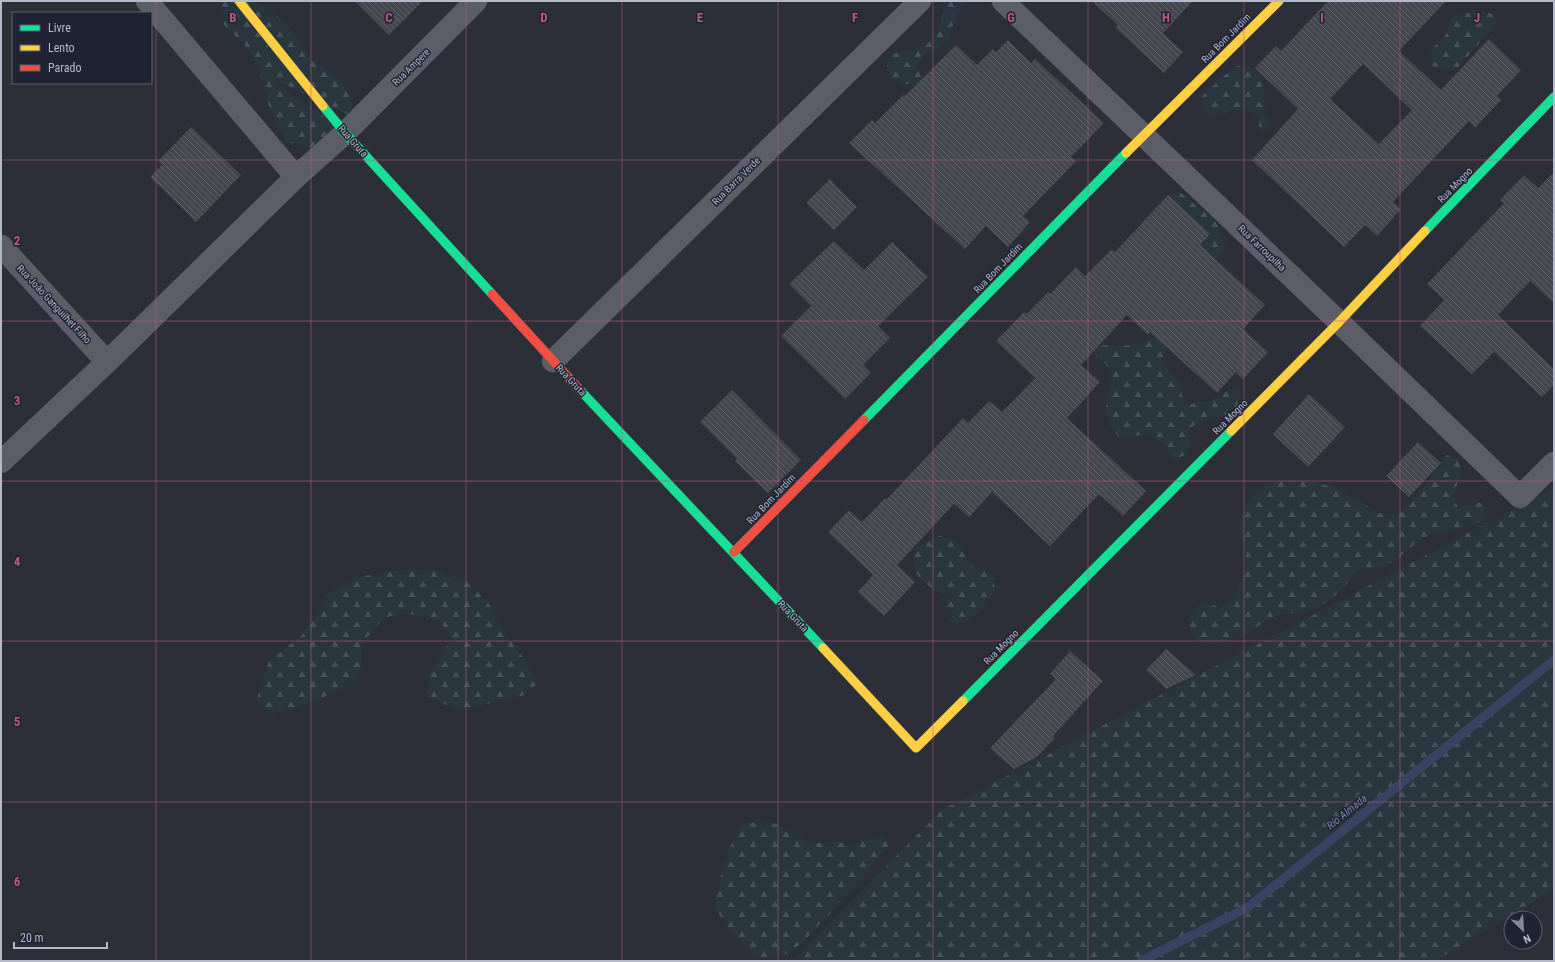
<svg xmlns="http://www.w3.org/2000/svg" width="1555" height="962" font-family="'Roboto Condensed',sans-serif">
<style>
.forest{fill:url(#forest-firs)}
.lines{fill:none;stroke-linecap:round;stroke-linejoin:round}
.stream{stroke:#3b4362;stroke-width:9}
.building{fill:url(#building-back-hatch);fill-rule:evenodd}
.street-casing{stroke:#484a51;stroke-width:23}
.fast-casing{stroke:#484a51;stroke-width:10}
.slow-casing{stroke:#484a51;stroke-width:10}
.jam-casing{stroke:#484a51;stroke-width:10}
.street{stroke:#5b5e67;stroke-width:22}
.fast{stroke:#16e098;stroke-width:9}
.slow{stroke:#ffcf43;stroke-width:9}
.jam{stroke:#f24e42;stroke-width:9}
.grid{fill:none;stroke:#bd5887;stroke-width:1;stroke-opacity:0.55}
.labels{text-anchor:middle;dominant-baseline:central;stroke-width:3;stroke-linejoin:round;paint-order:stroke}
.street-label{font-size:10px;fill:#b6b9c9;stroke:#1f2333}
.water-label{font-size:11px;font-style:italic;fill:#7f89af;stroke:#1f2333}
.grid-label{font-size:13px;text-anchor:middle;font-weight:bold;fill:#bd5887;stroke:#1f2333;stroke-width:3;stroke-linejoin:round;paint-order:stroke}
</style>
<defs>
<pattern id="forest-firs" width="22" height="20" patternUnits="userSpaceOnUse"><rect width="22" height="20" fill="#29363e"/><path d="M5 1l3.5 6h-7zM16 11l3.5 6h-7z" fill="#465159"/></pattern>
<pattern id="building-back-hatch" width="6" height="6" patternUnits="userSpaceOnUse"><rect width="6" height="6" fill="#45474f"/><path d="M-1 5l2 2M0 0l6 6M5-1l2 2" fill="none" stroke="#5e5f67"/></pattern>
</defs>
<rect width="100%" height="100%" fill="#2c2e38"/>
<path class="forest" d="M 221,1 L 256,1 L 283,20 L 299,39 L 311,60 L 337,77 L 348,92 L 353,109 L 348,115 L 269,77 L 342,129 L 314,149 L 287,142 L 275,122 L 269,106 L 258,68 L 250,51 L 224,25 L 223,8 Z
M 944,1 L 966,1 L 953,25 L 949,40 L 939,49 L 925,54 L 916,67 L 925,80 L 916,90 L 910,84 L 901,84 L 890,78 L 887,66 L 889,56 C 898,51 903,52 913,49 C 940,43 941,25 944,1 Z
M 1483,11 L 1492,14 L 1497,23 L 1459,66 L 1454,70 L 1432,66 L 1431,49 C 1436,44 1442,42 1445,36 C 1449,29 1449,22 1454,15 Z
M 1246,65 C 1270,75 1262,96 1266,115 C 1267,120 1270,124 1271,130 L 1269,132 L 1260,133 C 1258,127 1260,122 1258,118 C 1252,104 1221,113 1210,116 L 1203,109 L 1202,96 L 1227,73 L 1238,66 Z
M 1180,192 L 1199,208 L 1212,216 L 1219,228 L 1225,244 L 1224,253 L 1213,264 L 1167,198 L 1170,194 Z
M 1167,326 L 1168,341 L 1162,360 L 1170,372 L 1180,381 L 1183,403 L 1193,404 C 1198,400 1201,402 1208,401 C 1217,399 1224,394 1230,388 L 1240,388 C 1242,417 1221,414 1200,422 C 1196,424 1192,427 1189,429 L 1190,444 L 1187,454 L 1174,460 C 1167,454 1169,449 1164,444 C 1146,428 1138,439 1118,436 C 1113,429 1107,421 1106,411 C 1105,386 1124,375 1096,356 L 1094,349 L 1099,345 L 1123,346 L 1144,343 L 1151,339 Z
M 1447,455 L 1458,459 L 1462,472 L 1457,484 L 1454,498 L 1458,508 L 1478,502 L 1483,504 L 1485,520 L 1466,528 L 1432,534 L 1421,539 L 1393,562 L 1379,568 L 1358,570 C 1345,587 1330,604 1309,611 C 1298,614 1285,612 1275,617 C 1259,623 1246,637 1229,641 C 1224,642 1219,642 1214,642 C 1195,644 1191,637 1188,620 C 1198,605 1201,601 1218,607 L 1230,601 L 1238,590 L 1246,571 L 1246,550 L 1241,535 L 1240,520 L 1249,499 L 1268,483 L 1283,479 L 1314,481 L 1339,490 L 1379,513 L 1398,514 L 1424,487 L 1430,479 L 1434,469 Z
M 1554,488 L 1554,889 L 1435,961 L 792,961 L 942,810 Z
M 939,536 L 955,539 L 971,566 L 983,569 L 994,578 C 994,582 995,587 994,591 C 985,619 936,644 946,595 C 925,586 905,572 916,547 Z
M 410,569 L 437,571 L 465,580 L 488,602 L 507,636 L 531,668 L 538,683 L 525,695 L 473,707 L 457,709 L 427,697 L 430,672 L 452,639 L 440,621 L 410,614 L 390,616 L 379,623 L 362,644 L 361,670 L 352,685 L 329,695 L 300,706 L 272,714 L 256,701 L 269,661 L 301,636 L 315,617 L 329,592 L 357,577 Z
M 769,821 L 793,831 L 811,844 L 832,841 L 854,845 L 866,839 L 883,836 L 889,846 L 875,861 L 868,873 L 801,944 L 786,954 L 767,958 L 756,957 L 725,925 L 715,907 C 721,874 724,852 743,823 Z"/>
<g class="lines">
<path class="stream" d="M 1141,961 L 1247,908 L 1554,660"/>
</g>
<path class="building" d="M 355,1 L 423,1 L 389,35 Z
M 1092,1 L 1193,1 L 1163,33 L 1183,52 L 1164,73 L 1115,27 L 1118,25 Z
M 1328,1 L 1446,1 L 1399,51 L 1441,90 L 1489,39 L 1521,70 L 1497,96 L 1501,100 L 1475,128 L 1469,121 L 1393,202 L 1401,209 L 1377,236 L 1365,225 L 1344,247 L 1252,160 L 1298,109 L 1255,68 L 1276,46 L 1281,51 ZM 1363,64 L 1412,110 L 1379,144 L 1330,99 Z
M 1008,40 L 1031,63 L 1035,59 L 1104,123 L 1071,157 L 1076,161 L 1023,216 L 1030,222 L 1008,247 L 986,226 L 965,249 L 849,143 L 872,120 L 875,123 L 904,94 L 905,96 L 956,45 L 977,65 L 993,49 L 996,52 Z
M 191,127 L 241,175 L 196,222 L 150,177 L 162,165 L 158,161 Z
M 1554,172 L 1554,303 L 1530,281 L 1498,315 L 1554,369 L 1554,385 L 1542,397 L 1494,352 L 1472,374 L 1420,326 L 1444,300 L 1427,284 L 1504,203 L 1500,200 L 1524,175 L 1538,188 Z
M 830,179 L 857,207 L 834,230 L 806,203 Z
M 1168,195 L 1210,234 L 1200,245 L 1265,305 L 1243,329 L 1268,352 L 1243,379 L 1236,372 L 1217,393 L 1150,332 L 1148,335 L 1127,315 L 1081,365 L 1100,382 L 1067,418 L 1146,491 L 1123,516 L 1099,494 L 1050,546 L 992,492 L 969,517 L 954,504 L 897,565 L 915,582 L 884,616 L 858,592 L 873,575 L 828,532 L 849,510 L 862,522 L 885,498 L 887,499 L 963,418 L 968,423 L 989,401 L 1002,412 L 1035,378 L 996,341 L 1024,312 L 1027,314 L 1048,292 L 1050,294 L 1076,267 L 1085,276 L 1112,249 L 1115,252 Z
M 834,241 L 864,270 L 892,242 L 928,277 L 878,326 L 890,338 L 863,365 L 871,373 L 845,399 L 781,336 L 811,306 L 789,284 Z
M 732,390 L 801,460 L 768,493 L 735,461 L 737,459 L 700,422 Z
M 1309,394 L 1345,427 L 1308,467 L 1273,434 Z
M 1418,442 L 1441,463 L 1409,497 L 1386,476 Z
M 1166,649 L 1196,675 L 1166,689 L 1146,670 Z
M 1070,651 L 1103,681 L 1053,736 L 1055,738 L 1037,757 L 1014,769 L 990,748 L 1056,679 L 1050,674 Z"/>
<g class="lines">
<g class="street-casing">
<path id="street" d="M 147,1 L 296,177
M 1003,1 L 1339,322 L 1520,497 L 1554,463
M 1,246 L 107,362
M 553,361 L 920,1
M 1,462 L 107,362 L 296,177 L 345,133 L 476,1"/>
</g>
<g class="fast-casing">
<path id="fast" d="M 323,106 L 345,133 L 492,294
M 1425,231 L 1554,97
M 579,389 L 823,648
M 864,420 L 1126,153
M 963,701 L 1231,431"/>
</g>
<g class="slow-casing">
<path id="slow" d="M 239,1 L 323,106
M 1126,153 L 1279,1
M 1231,431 L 1339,322 L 1425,231
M 823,648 L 916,748 L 963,701"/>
</g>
<g class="jam-casing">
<path id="jam" d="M 492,294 L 579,389
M 734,552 L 864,420"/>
</g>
<use href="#street" class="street"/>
<use href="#fast" class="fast"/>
<use href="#slow" class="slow"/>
<use href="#jam" class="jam"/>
</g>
<path class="grid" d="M 156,1 L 156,961M 311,1 L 311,961M 466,1 L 466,961M 622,1 L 622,961M 778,1 L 778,961M 933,1 L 933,961M 1088,1 L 1088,961M 1244,1 L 1244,961M 1400,1 L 1400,961M 1,160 L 1554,160M 1,321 L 1554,321M 1,481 L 1554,481M 1,641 L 1554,641M 1,802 L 1554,802"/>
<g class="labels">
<g class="street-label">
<text transform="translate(1226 38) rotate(-45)">Rua Bom Jardim</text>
<text transform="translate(411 67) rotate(-45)">Rua Ampere</text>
<text transform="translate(353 141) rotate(49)">Rua Gruta</text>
<text transform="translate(736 181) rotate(-45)">Rua Barra Verde</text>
<text transform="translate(1455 185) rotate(-46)">Rua Mogno</text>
<text transform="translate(1262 248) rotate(44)">Rua Farroupilha</text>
<text transform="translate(998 268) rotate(-46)">Rua Bom Jardim</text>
<text transform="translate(54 304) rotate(47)">Rua João Ganguilhet Filho</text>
<text transform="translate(571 380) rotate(47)">Rua Gruta</text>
<text transform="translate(1230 417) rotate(-45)">Rua Mogno</text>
<text transform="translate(771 499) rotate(-46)">Rua Bom Jardim</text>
<text transform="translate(793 616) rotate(47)">Rua Gruta</text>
<text transform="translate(1001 647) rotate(-45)">Rua Mogno</text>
</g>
<g class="water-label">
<text transform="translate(1347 812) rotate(-39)">Río Almada</text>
</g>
</g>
<g class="grid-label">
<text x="233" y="22">B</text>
<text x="389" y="22">C</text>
<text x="544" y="22">D</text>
<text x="700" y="22">E</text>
<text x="855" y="22">F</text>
<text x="1011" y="22">G</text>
<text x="1166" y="22">H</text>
<text x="1322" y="22">I</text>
<text x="1477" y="22">J</text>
<text x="17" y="245">2</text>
<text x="17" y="405">3</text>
<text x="17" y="566">4</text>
<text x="17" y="726">5</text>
<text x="17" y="886">6</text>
</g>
<rect width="1555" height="962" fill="none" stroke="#b6b9c9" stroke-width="4"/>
<rect x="12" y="12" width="140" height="72" fill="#1f2333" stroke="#5b5f6f"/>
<rect x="20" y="25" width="20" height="6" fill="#16e098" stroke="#5b5f6f"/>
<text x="48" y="32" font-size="12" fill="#b6b9c9">Livre</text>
<rect x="20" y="45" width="20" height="6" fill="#ffcf43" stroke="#5b5f6f"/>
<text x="48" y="52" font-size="12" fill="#b6b9c9">Lento</text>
<rect x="20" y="65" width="20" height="6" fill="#f24e42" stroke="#5b5f6f"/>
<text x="48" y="72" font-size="12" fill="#b6b9c9">Parado</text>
<g transform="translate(1523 930) rotate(155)"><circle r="19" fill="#1f2333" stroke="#5b5f6f"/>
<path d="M0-3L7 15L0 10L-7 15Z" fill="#868896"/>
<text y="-6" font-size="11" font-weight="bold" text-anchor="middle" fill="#b6b9c9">N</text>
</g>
<path d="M14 942v6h93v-6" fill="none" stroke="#b6b9c9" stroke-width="2"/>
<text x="20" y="942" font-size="12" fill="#b6b9c9" stroke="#1f2333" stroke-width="3" paint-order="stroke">20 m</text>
</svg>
